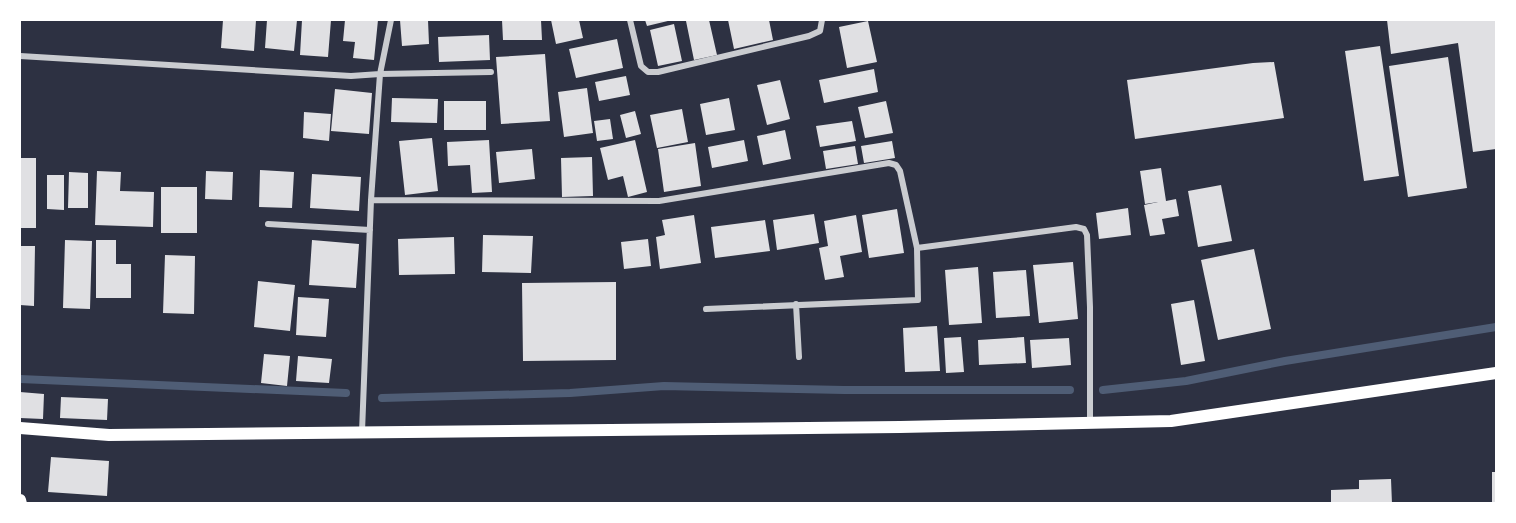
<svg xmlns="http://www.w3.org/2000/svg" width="1516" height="523" viewBox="0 0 1516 523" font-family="'Sofia Sans Condensed',sans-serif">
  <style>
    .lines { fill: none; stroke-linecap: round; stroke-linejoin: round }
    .stream { stroke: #4f5d75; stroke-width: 8 }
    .building { fill: #e0e0e3 }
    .minor { stroke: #caccd0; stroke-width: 6 }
    .secondary { stroke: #fff; stroke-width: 12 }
  </style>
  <rect width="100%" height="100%" fill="#2d3142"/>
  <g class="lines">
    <path class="stream" d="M20,379L346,393
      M1103,390L1186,381L1285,361L1496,327
      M382,398L570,393L664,386L844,390H1070"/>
  </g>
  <path class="building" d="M223,20H256L254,51L221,48Z
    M267,20H297L294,51L265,48Z
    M302,20H331L328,57L300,55Z
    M345,20H378L374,60L353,58L355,42L343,41Z
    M400,20H428L429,44L402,46Z
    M502,20H541L542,40H503Z
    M551,20H579L583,38L556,44Z
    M645,20H672L647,26Z
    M693,20H709L717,55L694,60L686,21Z
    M728,20H769L773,40L734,49Z
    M1387,20H1496V149L1473,152L1458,43L1391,54Z
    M868,21L877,62L847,68L839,27Z
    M674,24L682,61L658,66L650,30Z
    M489,35L490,60L439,62L438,37Z
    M617,39L623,68L576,78L569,49Z
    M1380,46L1399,176L1364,181L1345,51Z
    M545,54L550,121L501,124L496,57Z
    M1448,57L1467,188L1408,197L1389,66Z
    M1274,62L1284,118L1135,139L1127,80L1253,63Z
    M874,69L878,92L824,103L819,80Z
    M626,76L630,95L599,101L595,82Z
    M780,80L790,119L767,125L757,85Z
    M587,88L593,133L564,137L558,92Z
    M335,89L372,93L369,134L331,131Z
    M392,98L438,99L437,123L391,122Z
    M729,98L735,130L706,135L700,104Z
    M444,101H486V130H444Z
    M886,101L893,133L865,138L858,107Z
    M682,109L688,142L657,148L650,115Z
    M635,111L641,134L626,138L620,115Z
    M304,112L331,114L329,141L303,138Z
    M610,119L613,139L597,141L594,121Z
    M852,121L856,141L820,147L816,126Z
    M785,130L791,159L763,165L757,136Z
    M432,138L438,191L405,195L399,141Z
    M489,140L492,192L472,193L470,165L448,166L447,142Z
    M635,140L647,192L628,197L623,176L608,180L600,148Z
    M744,140L748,161L712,168L708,147Z
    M892,141L895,158L864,163L861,146Z
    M695,143L701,186L664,192L658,149Z
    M855,146L858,164L826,169L823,151Z
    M532,149L535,179L499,183L496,152Z
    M592,157L593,196L562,197L561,158Z
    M20,158H36V228H20Z
    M1161,168L1166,201L1176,199L1179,216L1162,219L1165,234L1150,236L1144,205L1158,202L1145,204L1140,171Z
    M260,170L294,172L292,208L259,207Z
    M97,171L121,172L120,191L154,192L153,227L95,225Z
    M206,171L233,172L232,200L205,199Z
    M69,172L88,173V208H68Z
    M312,174L361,177L359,211L310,208Z
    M47,175H64V210L47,209Z
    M1221,185L1232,241L1198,247L1188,191Z
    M161,187H197V233H161Z
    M1128,208L1131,235L1099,239L1096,213Z
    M897,209L904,253L869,258L862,215Z
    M814,214L819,243L777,250L773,220Z
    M694,215L701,263L660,269L656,237L665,235L662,220Z
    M856,215L862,252L840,256L844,277L825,280L819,248L828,246L824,221Z
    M765,220L770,251L715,258L711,227Z
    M483,235L533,236L531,273L482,272Z
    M454,237L455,274L399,275L398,239Z
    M648,239L651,266L624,269L621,242Z
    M65,240L92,241L90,309L63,308Z
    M96,240H116V264H131V298H96Z
    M312,240L359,244L356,288L309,285Z
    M20,246H35L34,306L20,305Z
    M1254,249L1271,329L1218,340L1201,260Z
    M165,255L195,256L194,314L163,313Z
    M1073,262L1078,319L1039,323L1033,265Z
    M978,267L982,323L949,325L945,270Z
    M1026,270L1030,316L996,318L993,272Z
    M258,281L295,285L290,331L254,327Z
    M616,282V360L523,361L522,283Z
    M298,297L329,299L326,337L296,335Z
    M1194,300L1205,361L1181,365L1171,304Z
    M937,326L940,371L905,372L903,328Z
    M961,337L964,372L946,373L944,338Z
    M1024,337L1026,363L979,365L978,340Z
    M1069,338L1071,365L1032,368L1030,340Z
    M264,354L290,356L287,386L261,383Z
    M298,356L332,359L329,383L296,381Z
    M20,392L44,394L43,419L20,418Z
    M61,397L108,399L107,420L60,418Z
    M51,457L109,461L107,496L48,492Z
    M1492,472H1496V504H1492Z
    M1391,479L1392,504H1331V490L1359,489V480Z"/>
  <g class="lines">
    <path class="minor" d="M630,20L641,66L648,72H658L809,36L820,31L822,20
      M20,56L351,76L380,74L391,20
      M371,200L659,201L889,163L896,165L900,171L917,248L1076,227L1084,229L1087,235L1090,307V422
      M268,224L370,230
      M796,304L799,357
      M706,309L918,300L917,248
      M362,432L371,200L380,74L491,72"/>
    <path class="secondary" d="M20,428L109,435L900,427L1171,421L1496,373
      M20,500L21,504"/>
  </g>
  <rect width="1516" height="523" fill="none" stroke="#ffffff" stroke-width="42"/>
</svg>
